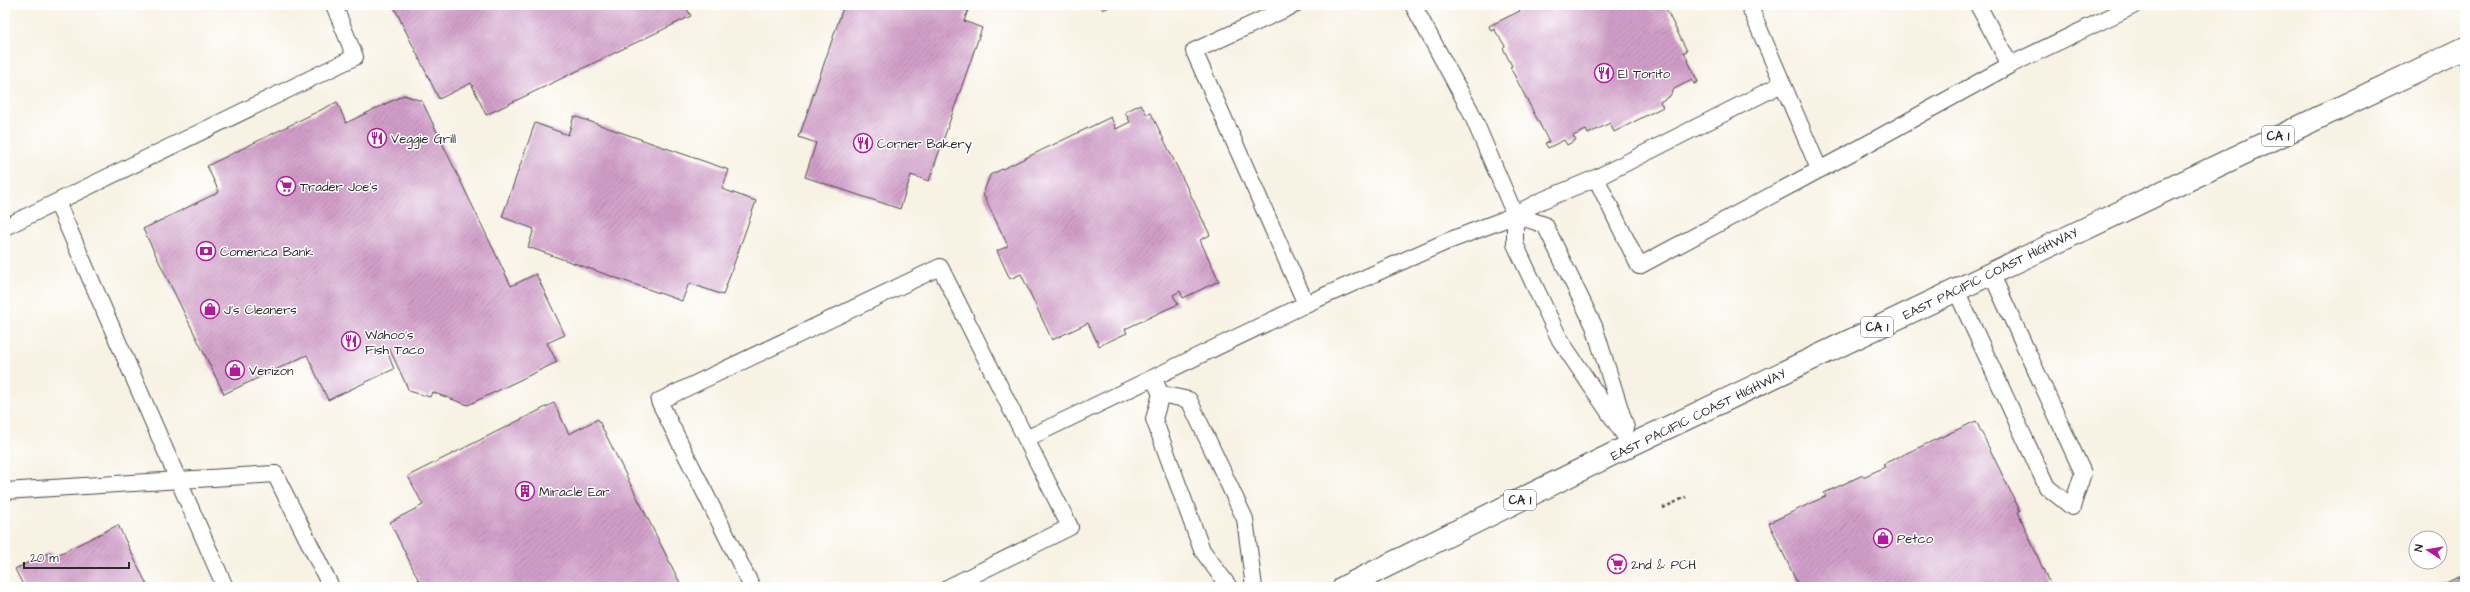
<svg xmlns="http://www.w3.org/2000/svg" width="2470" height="592" viewBox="0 0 2470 592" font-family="'Architects Daughter',sans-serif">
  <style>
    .building { fill: url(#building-hatch) }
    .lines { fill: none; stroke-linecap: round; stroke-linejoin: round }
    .service-casing { stroke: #4a4947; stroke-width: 18 }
    .trunk-casing { stroke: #4a4947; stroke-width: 24 }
    .path { stroke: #4a4947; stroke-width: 2.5; stroke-dasharray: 3 3; stroke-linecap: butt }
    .service { stroke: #fff; stroke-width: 16 }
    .trunk { stroke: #fff; stroke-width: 22 }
    .labels { text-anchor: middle; stroke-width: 3; stroke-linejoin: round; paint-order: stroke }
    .shield { fill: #fff; stroke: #6b6b6b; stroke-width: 1 }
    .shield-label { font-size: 12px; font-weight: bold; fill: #2b2b2b }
    .poi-label { font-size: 13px; fill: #2b2b2b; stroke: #fff; text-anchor: start }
    .street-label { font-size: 13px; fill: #2b2b2b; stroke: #fff }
  </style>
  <defs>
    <pattern id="building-hatch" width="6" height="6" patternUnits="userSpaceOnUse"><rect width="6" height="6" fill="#d19ec9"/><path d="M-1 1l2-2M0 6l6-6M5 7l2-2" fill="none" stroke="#aa81a3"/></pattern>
  </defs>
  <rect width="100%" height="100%" fill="#fff"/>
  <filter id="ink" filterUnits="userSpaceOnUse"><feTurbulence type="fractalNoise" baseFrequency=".025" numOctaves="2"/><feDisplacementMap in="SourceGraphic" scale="8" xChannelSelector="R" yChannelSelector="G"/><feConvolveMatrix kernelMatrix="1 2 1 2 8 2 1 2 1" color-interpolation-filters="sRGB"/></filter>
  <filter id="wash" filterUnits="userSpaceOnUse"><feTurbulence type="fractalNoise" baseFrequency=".012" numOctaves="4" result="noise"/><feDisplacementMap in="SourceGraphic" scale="16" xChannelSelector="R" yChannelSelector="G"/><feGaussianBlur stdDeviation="0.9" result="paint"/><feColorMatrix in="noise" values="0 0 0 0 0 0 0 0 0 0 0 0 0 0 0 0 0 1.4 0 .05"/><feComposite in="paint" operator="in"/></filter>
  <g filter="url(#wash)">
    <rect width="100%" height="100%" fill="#f7f2e3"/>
    <g id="blocks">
      <path class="building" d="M393,5H685L691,16L486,115L471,83L439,99Z
        M844,5H970L964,21L982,28L929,181L911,175L900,209L805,177L816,143L799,137Z
        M1101,5H1113L1103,10Z
        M1517,5H1664L1687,51L1684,52L1698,82L1694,84L1692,80L1674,89L1670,96L1660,102L1663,107L1614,132L1610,123L1588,134L1586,130L1573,136L1576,140L1567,145L1564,140L1548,148L1545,143L1549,142L1510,67L1512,66L1503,48L1505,46L1494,29L1491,31L1489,26L1520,11Z
        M404,95L422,101L511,286L536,274L565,335L547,343L557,362L468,405L432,392L430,397L409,391L390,350L386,349L394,369L328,400L307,355L224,394L143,229L219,192L207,166L337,102L346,123Z
        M1141,104L1147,115L1151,113L1210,235L1200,240L1219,281L1183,298L1180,291L1173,295L1178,304L1125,329L1127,333L1099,346L1088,323L1052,340L1021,274L1010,279L997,251L1008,246L983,194L990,175L1111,117L1116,129L1130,122L1125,112Z
        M574,116L729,170L722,189L756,201L723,295L689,283L682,301L528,247L534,229L502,217L535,123L568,135Z
        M554,403L569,434L598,419L682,587H422L390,522L423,505L408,476Z
        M1976,421L2020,511L2018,512L2051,587H1799L1769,523L1826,496L1824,493L1863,475V477L1885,467L1883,464Z
        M118,525L148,587H24L15,569L50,552L53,557Z
        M2464,574L2465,587H2438Z"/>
    </g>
  </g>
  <g filter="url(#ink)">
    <use href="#blocks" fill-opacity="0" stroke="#4a4947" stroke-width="1"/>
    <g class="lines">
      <g class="service-casing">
        <path id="service" d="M1294,5L1194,51L1306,304
          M1413,5L1470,110L1515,215V244L1560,340L1631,445
          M1749,5L1819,169
          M1978,5L2010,65
          M1596,178L1782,84
          M57,202L225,587
          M1515,215L1545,225L1594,326L1626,428
          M5,227L355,57L334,5
          M1956,290L2047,487L2072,507L2083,473L1991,273
          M1156,384L1161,394L1154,419L1202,550L1229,587
          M1161,394L1189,400L1245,519L1254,587
          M1026,439L1306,304L1448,241L1503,220L1543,200L1596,178L1639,266L1849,154L2010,65L2135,5
          M5,491L275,474L331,587
          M752,587L659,401L940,267L1070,527L949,587"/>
      </g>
      <g class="trunk-casing">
        <path id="trunk" d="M1344,587L1631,445L2465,48"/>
      </g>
      <path class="path" d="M1663,508L1686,497"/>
      <use href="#service" class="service"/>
      <use href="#trunk" class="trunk"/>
    </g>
  </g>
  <defs>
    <g id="restaurant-ring" transform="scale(1)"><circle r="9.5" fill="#fff" stroke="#b5179e" stroke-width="1.5"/><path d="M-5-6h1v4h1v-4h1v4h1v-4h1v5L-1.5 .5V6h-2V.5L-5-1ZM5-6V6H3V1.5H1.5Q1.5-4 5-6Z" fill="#b5179e"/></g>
    <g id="supermarket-ring" transform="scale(1)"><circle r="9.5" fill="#fff" stroke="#b5179e" stroke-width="1.5"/><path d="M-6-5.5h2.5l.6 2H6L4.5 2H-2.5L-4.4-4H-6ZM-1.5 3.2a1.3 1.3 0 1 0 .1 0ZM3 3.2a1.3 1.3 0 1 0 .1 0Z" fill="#b5179e"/></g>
    <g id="bank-ring" transform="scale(1)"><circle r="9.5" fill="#fff" stroke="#b5179e" stroke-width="1.5"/><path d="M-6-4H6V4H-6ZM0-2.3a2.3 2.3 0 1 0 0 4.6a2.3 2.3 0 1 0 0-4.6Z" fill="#b5179e"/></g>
    <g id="shop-ring" transform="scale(1)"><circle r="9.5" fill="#fff" stroke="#b5179e" stroke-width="1.5"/><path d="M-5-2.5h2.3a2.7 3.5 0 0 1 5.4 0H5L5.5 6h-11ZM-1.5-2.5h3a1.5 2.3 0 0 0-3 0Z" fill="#b5179e"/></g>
    <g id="building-ring" transform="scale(1)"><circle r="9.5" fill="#fff" stroke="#b5179e" stroke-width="1.5"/><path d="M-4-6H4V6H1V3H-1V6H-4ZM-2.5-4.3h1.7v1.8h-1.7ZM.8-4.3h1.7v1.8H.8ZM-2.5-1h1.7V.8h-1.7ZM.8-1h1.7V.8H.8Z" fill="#b5179e"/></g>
  </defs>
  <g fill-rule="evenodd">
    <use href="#restaurant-ring" x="1604" y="73"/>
    <use href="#restaurant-ring" x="377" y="138"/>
    <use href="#restaurant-ring" x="863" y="143"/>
    <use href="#supermarket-ring" x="286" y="186"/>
    <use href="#bank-ring" x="206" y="251"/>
    <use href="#shop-ring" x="210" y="309"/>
    <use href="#restaurant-ring" x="351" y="341"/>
    <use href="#shop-ring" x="235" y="370"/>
    <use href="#building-ring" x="525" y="491"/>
    <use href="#shop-ring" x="1883" y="538"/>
    <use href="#supermarket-ring" x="1617" y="564"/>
  </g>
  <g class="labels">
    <g class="shield">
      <rect x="2262" y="126" width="32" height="20" rx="3"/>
      <rect x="1861" y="317" width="32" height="20" rx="3"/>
      <rect x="1504" y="490" width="32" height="20" rx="3"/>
    </g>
    <g class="shield-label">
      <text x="2278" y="140">CA 1</text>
      <text x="1877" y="331">CA 1</text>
      <text x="1520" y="504">CA 1</text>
    </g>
    <g class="poi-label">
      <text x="1618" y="78">El Torito</text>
      <text x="391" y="143">Veggie Grill</text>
      <text x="877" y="148">Corner Bakery</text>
      <text x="300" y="191">Trader Joe's</text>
      <text x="220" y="256">Comerica Bank</text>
      <text x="224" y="314">J's Cleaners</text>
      <text x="365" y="339">Wahoo's<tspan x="365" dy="15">Fish Taco</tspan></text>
      <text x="249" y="375">Verizon</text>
      <text x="539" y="496">Miracle Ear</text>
      <text x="1897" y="543">Petco</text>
      <text x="1631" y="569">2nd &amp; PCH</text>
    </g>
    <g class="street-label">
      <text transform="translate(1990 273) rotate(-26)" y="5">EAST PACIFIC COAST HIGHWAY</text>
      <text transform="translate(1698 414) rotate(-26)" y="5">EAST PACIFIC COAST HIGHWAY</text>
    </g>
  </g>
  <rect width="2470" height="592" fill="none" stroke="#fff" stroke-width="20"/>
  <g transform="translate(2428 550) rotate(282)"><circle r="19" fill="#ffffff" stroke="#aaaaaa"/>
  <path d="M0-3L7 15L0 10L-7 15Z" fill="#b5179e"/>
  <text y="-6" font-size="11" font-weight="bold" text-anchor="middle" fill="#2b2b2b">N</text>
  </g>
  <path d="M24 562v6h105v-6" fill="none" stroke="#2b2b2b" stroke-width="2"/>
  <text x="30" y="562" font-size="12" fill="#2b2b2b" stroke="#ffffff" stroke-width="3" paint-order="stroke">20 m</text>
</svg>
